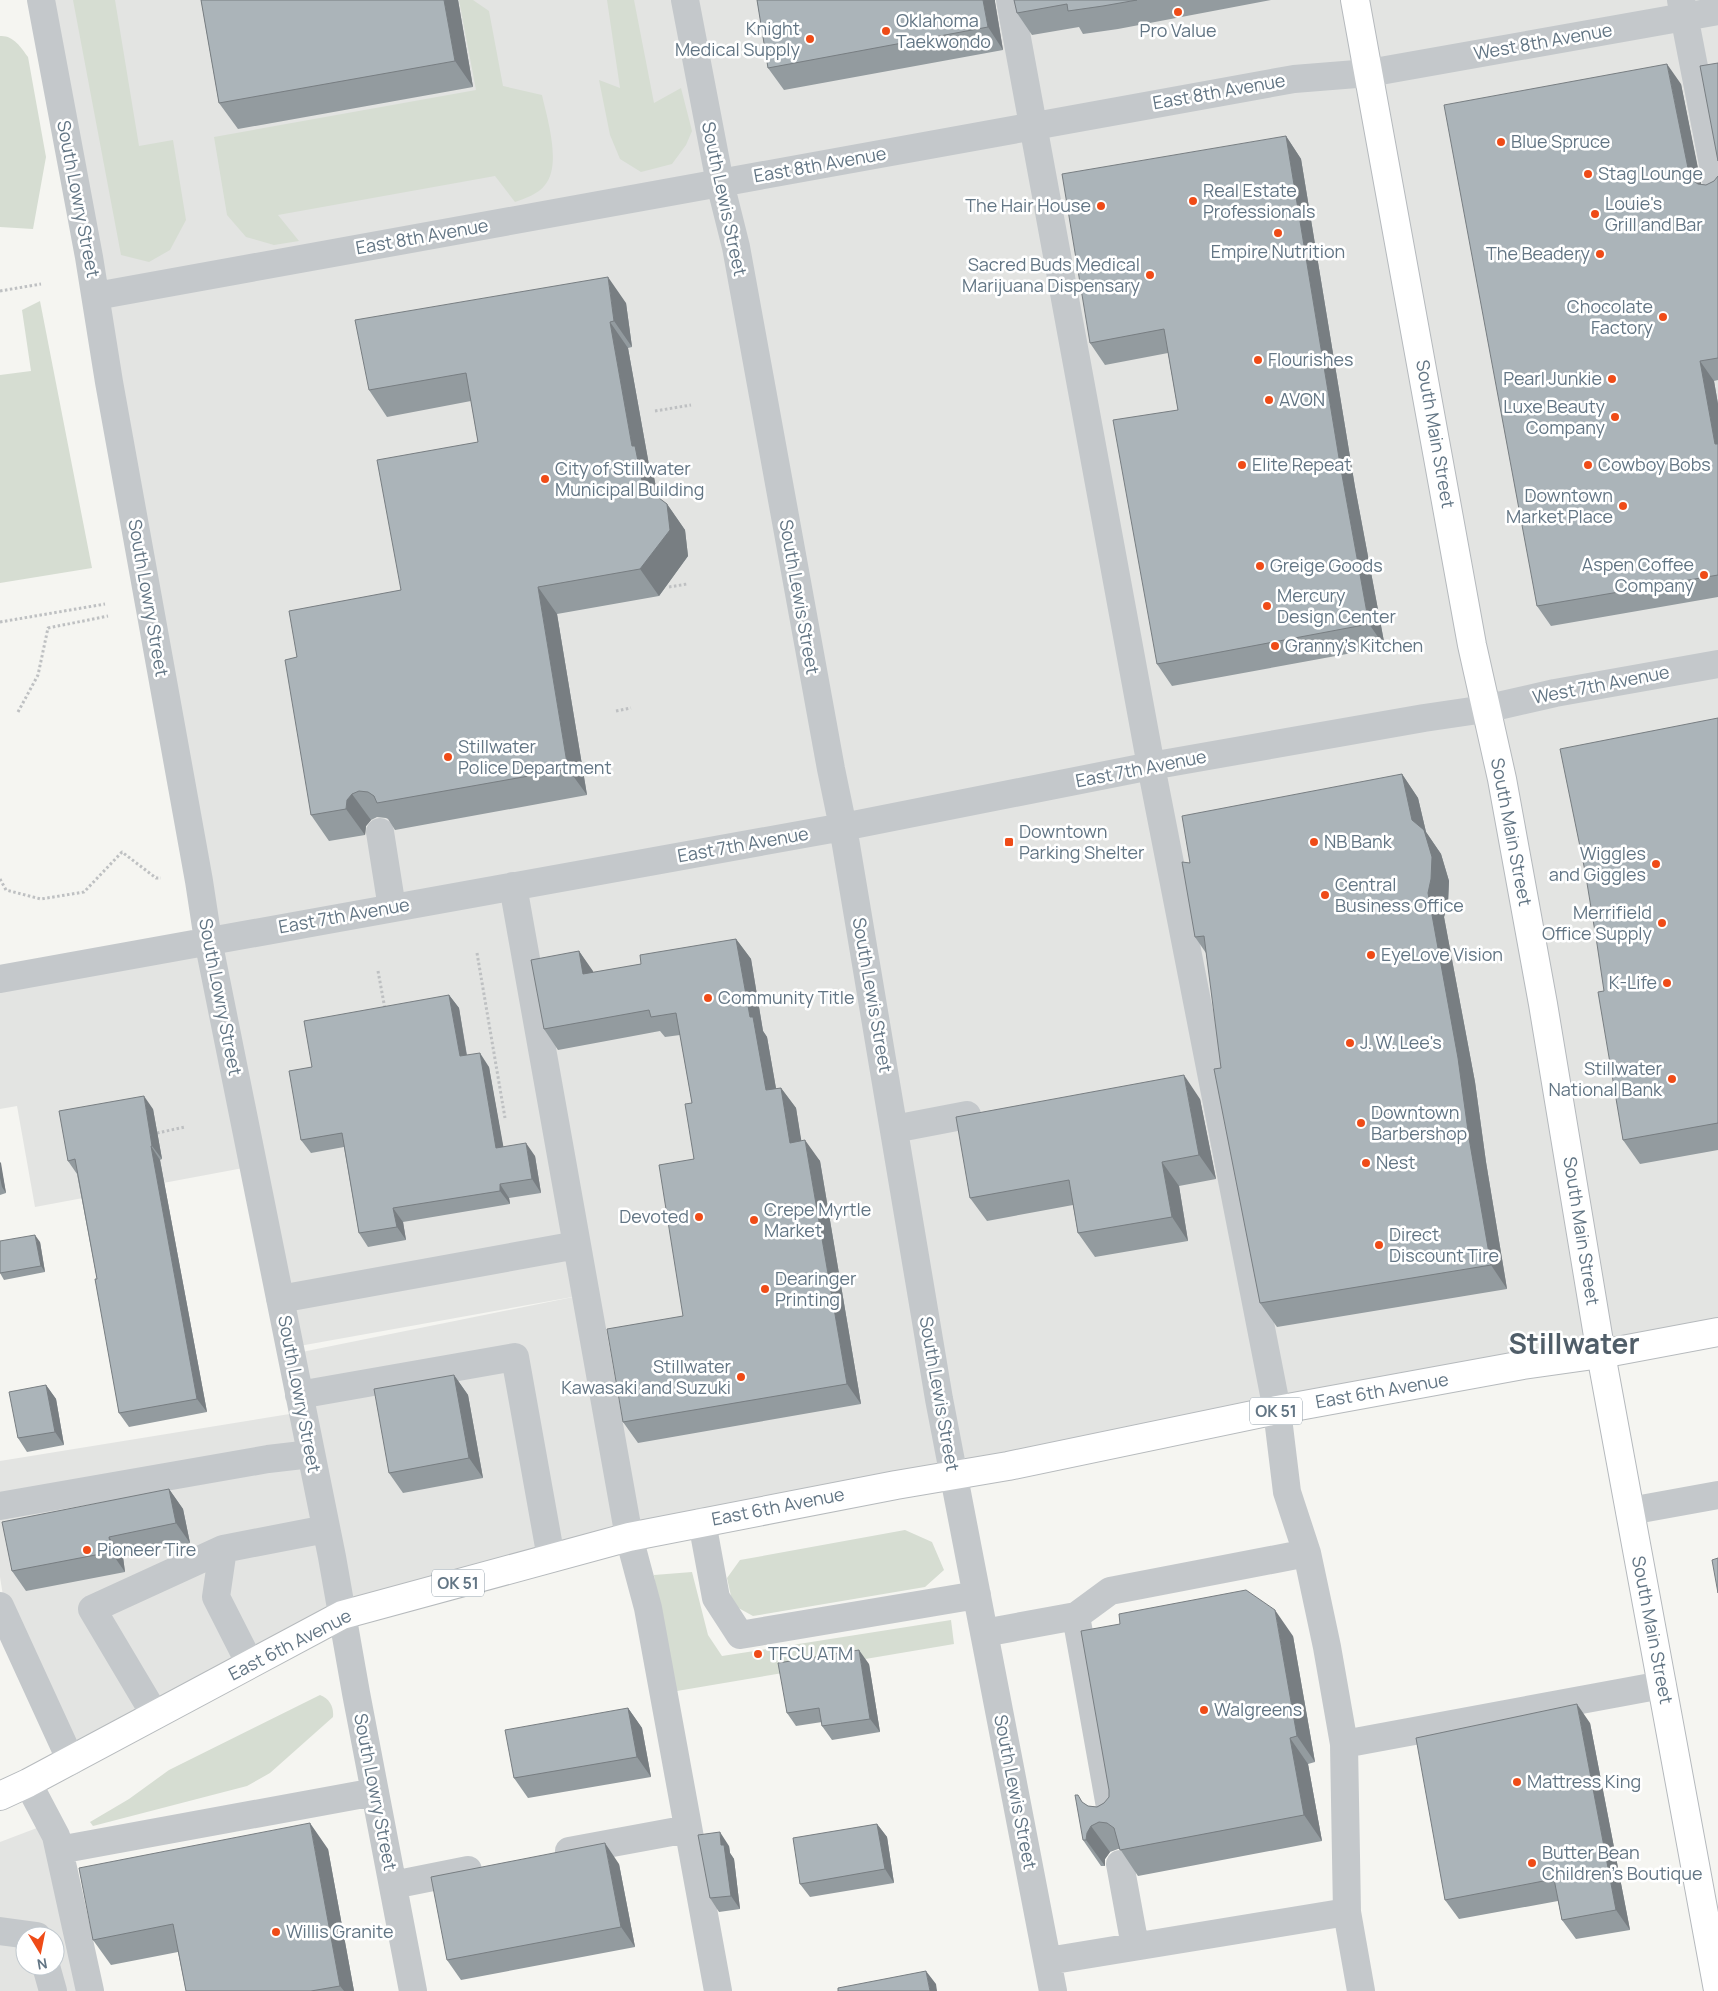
<svg xmlns="http://www.w3.org/2000/svg" width="1718" height="1991" viewBox="0 0 1718 1991" font-family="Manrope,sans-serif">
  <style>
    .built { fill: #e3e4e2; fill-rule: evenodd }
    .green { fill: #d6ddd2 }
    .lines { fill: none; stroke-linecap: round; stroke-linejoin: round }
    .major-casing { stroke: #b5b9bd; stroke-width: 30 }
    .highway-casing { stroke: #b6babd; stroke-width: 30 }
    .path { stroke: #bec0c2; stroke-width: 3; stroke-dasharray: 2.5 2.5; stroke-linecap: butt }
    .minor { stroke: #c4c8cb; stroke-width: 28 }
    .major { stroke: #fff; stroke-width: 28 }
    .highway { stroke: #fff; stroke-width: 28 }
    .wall { fill: #939b9f }
    .shaded-wall { fill: #787e82 }
    .building { fill: #abb4b9; stroke: #787e82 }
    .poi-dot { fill: #ef4b17; stroke: #fff; stroke-width: 2 }
    .labels { text-anchor: middle; stroke-width: 5; stroke-linejoin: round; paint-order: stroke }
    .shield { fill: #fff; stroke: #919ea9; stroke-width: 1 }
    .shield-label { font-size: 16px; font-weight: bold; fill: #627584 }
    .poi-label { font-size: 18px; fill: #627584; stroke: #fff; text-anchor: start }
    .street-label { font-size: 18px; fill: #627584; stroke: #fff }
    .town-label { font-size: 28px; font-weight: bold; fill: #505e69; stroke: #fff }
  </style>
  <rect width="100%" height="100%" fill="#f5f5f1"/>
  <path class="built" d="M42,0H1718V1336L626,1535L346,1612L72,1757L4,1602L0,1577V1461L302,1412L292,1354L578,1296L288,1348L254,1166L35,1207L17,1106L0,1109V981L513,886L210,941Z
    M50,1823L86,1991H0V1842ZM25,1936H55V1966H25Z"/>
  <path class="green" d="M73,0H115L139,146L173,140L186,220L170,250L149,262L121,255Z
    M459,0H473L489,11L503,86L542,95C547,118 562,165 545,185C538,194 526,198 515,202L495,176L278,215L299,241L274,245L246,237L227,215L214,137L476,90Z
    M607,0H634L654,103L681,88L692,131L686,145L672,164L641,172L620,159L610,135L599,80L620,88Z
    M0,36C13,35 21,47 28,57L46,157L33,229L0,227Z
    M40,301L92,568L0,583V375L31,371L22,310Z
    M905,1530L932,1542L944,1570L925,1587L753,1616L733,1605L727,1578L740,1560Z
    M692,1572L708,1635L722,1656L951,1620L954,1644L671,1692L654,1575Z
    M320,1695C330,1699 334,1707 333,1717L270,1773L247,1786L93,1826L90,1822L129,1799L169,1770Z"/>
  <g class="lines">
    <g class="major-casing">
      <path id="major" d="M1355,0L1472,645L1502,779L1543,1004L1601,1354L1718,1990"/>
    </g>
    <g class="highway-casing">
      <path id="highway" d="M0,1796L28,1783L342,1615L629,1537L896,1485L1008,1466L1277,1410L1523,1365L1601,1354L1718,1332"/>
    </g>
    <path class="path" d="M0,291L41,284
      M655,411L691,405
      M669,587L687,584
      M0,622L105,604
      M616,711L631,708
      M18,712L38,675L48,628L108,616
      M0,879L6,890L41,899L84,892L122,852L156,878H161
      M477,953L505,1118
      M378,971L385,1009
      M157,1133L185,1127"/>
    <path class="minor" d="M41,0L89,257L109,382L199,881L208,940L332,1557L356,1693L413,1991
      M685,0L720,183L736,247L831,769L843,827L939,1399L1053,1991
      M1010,0L1151,766L1277,1410L1287,1492L1307,1553L1327,1647L1344,1744L1347,1912L1361,1991
      M1681,0L1718,190
      M96,296L1294,79L1369,73L1718,11
      M380,832L392,908
      M513,886L629,1537L648,1608L718,1991
      M0,979L843,827L1151,766L1424,718L1485,709L1555,693L1718,664
      M894,1129L967,1115
      M280,1299L577,1245
      M299,1395L515,1357L551,1558
      M0,1506L268,1459L311,1454
      M1630,1511L1718,1495
      M702,1522L716,1598L740,1635L977,1595
      M223,1549L216,1597L250,1664
      M0,1606L71,1761
      M1076,1616L1112,1818
      M984,1633L1076,1616L1110,1591L1307,1553
      M155,1715L92,1609L223,1549L326,1529
      M1344,1744L1662,1685
      M28,1783L56,1836L90,1991
      M59,1850L375,1792
      M569,1851L688,1829
      M1120,1864L1135,1946
      M393,1885L468,1870
      M0,1931L37,1936
      M1048,1961L1347,1912
      M46,1966L53,1991"/>
    <use href="#major" class="major"/>
    <use href="#highway" class="highway"/>
  </g>
  <path class="wall" d="M201,0H458L473,87L238,129L219,103Z
    M757,0H995V2L1003,50L784,90L768,68Z
    M1014,0H1271L1118,29L1083,34L1079,27L1032,35L1017,13Z
    M1681,84L1701,185H1706L1714,181L1718,176V380L1714,381L1718,404V597L1551,626L1537,606Z
    M1286,136L1301,159L1355,487L1385,647L1172,686L1157,664L1178,410L1168,353L1105,365L1090,343Z
    M626,303L632,347L628,348L649,465L653,472L658,498L667,504L685,530L688,556L659,596L557,614L587,795L395,830L388,819L386,818L377,817L371,820L366,826L365,835L329,841L311,815L297,657L401,590L478,442L471,401L387,417L369,390Z
    M1718,718V1150L1640,1164L1623,1140Z
    M1402,774L1418,798L1426,832L1441,854L1449,881L1448,903L1444,917L1475,1082L1486,1162L1507,1289L1277,1327L1260,1303L1206,953L1195,937L1190,863Z
    M736,939L751,959L763,1031L767,1037L776,1089L781,1088L796,1108L801,1141L820,1161L861,1404L638,1443L623,1422L683,1316L694,1159L692,1103L680,1035L665,1037L660,1031L558,1050L544,1029L579,951L593,973L641,964Z
    M449,995L459,1008L467,1055L489,1067L503,1147L535,1156L541,1193L509,1198L510,1204L403,1222L406,1240L368,1247L359,1233L344,1147L311,1153L301,1140Z
    M1200,1099L1216,1179L1179,1186L1188,1241L1095,1257L1078,1233L1073,1205L987,1221L970,1198Z
    M153,1109L162,1159L160,1160L207,1412L129,1427L119,1413L97,1279L77,1174L68,1161Z
    M0,1162L6,1193L0,1195Z
    M0,1241L40,1242L45,1272L4,1280L0,1273Z
    M454,1375L468,1395L483,1478L403,1493L389,1473Z
    M46,1385L56,1399L64,1445L27,1452L18,1438Z
    M169,1489L183,1509L190,1543L123,1557L125,1572L26,1591L12,1571Z
    M1293,1636L1315,1762L1308,1764L1322,1841L1138,1876L1120,1849H1118L1110,1852L1105,1859V1866H1101L1083,1840L1085,1804L1088,1806L1097,1807L1104,1803Z
    M869,1664L880,1732L832,1740L822,1726V1722L796,1726L787,1713Z
    M628,1708L642,1728L651,1777L528,1798L514,1778Z
    M1590,1723L1630,1930L1576,1939L1562,1920L1558,1901L1459,1919L1445,1900Z
    M877,1824L887,1837L894,1883L810,1897L800,1884Z
    M729,1846L730,1853L734,1859L740,1909L719,1912L710,1898Z
    M328,1849L354,1991H186L178,1952L111,1965L93,1940Z
    M619,1864L635,1947L461,1980L447,1960Z"/>
  <path class="shaded-wall" d="M444,0H458L473,87L455,61Z
    M983,0H995V2L1003,50L988,27Z
    M1667,64L1681,84L1703,193L1692,180L1689,173Z
    M1286,136L1301,159L1355,487L1385,647L1369,624L1340,464Z
    M608,277L626,303L632,347L614,321Z
    M610,322L628,348L649,465L653,472L661,512L643,486L632,446Z
    M1700,361L1714,381L1718,404V448L1715,444Z
    M667,504L685,530L688,556L659,596L640,569Z
    M538,587L557,614L587,795L568,769Z
    M1402,774L1418,798L1426,832L1441,854L1449,881L1448,903L1444,917L1475,1082L1486,1162L1507,1289L1491,1265L1412,820Z
    M352,794L371,820L366,826L365,835L346,809L347,800Z
    M736,939L751,959L763,1031L767,1037L780,1111L766,1090L750,1017Z
    M579,951L593,971L597,995L583,974Z
    M449,995L459,1008L469,1070L460,1056Z
    M480,1053L489,1067L506,1161L496,1148Z
    M1184,1075L1200,1099L1216,1179L1199,1155Z
    M781,1088L796,1108L805,1163L790,1143Z
    M144,1096L153,1109L162,1159L152,1146Z
    M805,1140L820,1161L861,1404L847,1384Z
    M526,1143L535,1156L541,1193L532,1179Z
    M151,1146L160,1160L207,1412L197,1399Z
    M0,1162L1,1163L6,1193L2,1187L0,1178Z
    M1162,1162L1179,1186L1188,1241L1172,1217Z
    M500,1184L509,1198L510,1204L500,1191Z
    M393,1208L403,1222L406,1240L397,1227Z
    M35,1235L40,1242L45,1272L41,1266Z
    M454,1375L468,1395L483,1478L469,1458Z
    M46,1385L56,1399L64,1445L55,1432Z
    M169,1489L183,1509L190,1543L176,1523Z
    M109,1537L123,1557L125,1572L111,1552Z
    M1275,1610L1293,1636L1315,1762L1297,1736Z
    M859,1650L869,1664L880,1732L870,1719Z
    M1577,1704L1590,1723L1630,1930L1616,1910Z
    M628,1708L642,1728L651,1777L637,1757Z
    M1290,1738L1308,1764L1322,1841L1304,1815Z
    M310,1823L328,1849L354,1991H344L340,1986Z
    M877,1824L887,1837L894,1883L885,1869Z
    M1091,1826L1110,1852L1105,1859V1866L1086,1840L1087,1833Z
    M720,1832L729,1846L730,1853L734,1859L740,1909L731,1896L721,1845Z
    M605,1843L619,1864L635,1947L621,1927Z
    M926,1971L936,1984L937,1991H930Z"/>
  <path class="building" d="M201,0H444L455,61L219,103Z
    M757,0H983L988,27L768,68Z
    M1014,0H1137L1103,6L1068,11L1067,4L1017,13Z
    M1718,63V161L1700,66Z
    M1667,64L1689,173L1692,180L1698,184L1706,185L1714,181L1718,176V358L1700,361L1715,444H1718V575L1537,606L1444,105Z
    M1286,136L1340,464L1369,624L1157,664L1113,420L1178,410L1164,329L1090,343L1062,174Z
    M608,277L614,321L610,322L632,446H635L643,486L667,504L670,530L640,569L538,587L568,769L377,803L374,796L368,792L359,791L352,794L347,800L346,809L311,815L285,660L297,657L289,611L401,590L377,460L478,442L466,373L369,390L355,320Z
    M1718,718V1123L1623,1140L1598,992L1604,991L1597,944L1585,871L1560,749Z
    M1402,774L1412,820L1424,830L1432,857L1431,879L1428,893L1458,1058L1469,1138L1491,1265L1260,1303L1214,1069L1221,1068L1204,936L1195,937L1182,862L1190,863L1182,816Z
    M736,939L750,1017H753L766,1090L781,1088L790,1143L805,1140L847,1384L623,1422L607,1329L683,1316L659,1165L694,1159L685,1104L692,1103L676,1013L651,1017L649,1010L544,1029L531,960L579,951L583,974L641,964L640,955Z
    M449,995L460,1056L480,1053L496,1148L526,1143L532,1179L500,1184V1191L393,1208L397,1227L359,1233L342,1133L301,1140L289,1071L312,1067L304,1021Z
    M1184,1075L1199,1155L1162,1162L1172,1217L1078,1233L1069,1180L970,1198L956,1117Z
    M144,1096L152,1146H151L197,1399L119,1413L95,1279H97L75,1159L68,1161L59,1111Z
    M35,1235L41,1266L0,1273V1241Z
    M454,1375L469,1458L389,1473L374,1389Z
    M46,1385L55,1432L18,1438L9,1392Z
    M169,1489L176,1523L109,1537L111,1552L12,1571L2,1522Z
    M1718,1558V1593L1712,1560Z
    M1246,1590L1275,1610L1297,1736L1290,1738L1304,1815L1120,1850L1114,1828L1107,1823L1099,1822L1091,1826L1087,1833L1086,1840H1083L1075,1795H1078L1082,1802L1088,1806L1097,1807L1104,1803L1109,1797V1790L1081,1631L1120,1624L1119,1614Z
    M859,1650L870,1719L822,1726L819,1708L787,1713L778,1663Z
    M1577,1704L1616,1910L1562,1920L1554,1879L1445,1900L1416,1738Z
    M628,1708L637,1757L514,1778L505,1730Z
    M310,1823L340,1986L311,1991H186L173,1924L93,1940L79,1868Z
    M877,1824L885,1869L800,1884L793,1838Z
    M720,1832L721,1845H724L731,1896L710,1898L698,1835Z
    M605,1843L621,1927L447,1960L431,1877Z
    M926,1971L930,1991H838V1988Z"/>
  <g class="poi-dot">
    <circle cx="1178" cy="12" r="5"/>
    <circle cx="886" cy="31" r="5"/>
    <circle cx="810" cy="39" r="5"/>
    <circle cx="1501" cy="142" r="5"/>
    <circle cx="1588" cy="174" r="5"/>
    <circle cx="1193" cy="201" r="5"/>
    <circle cx="1101" cy="206" r="5"/>
    <circle cx="1595" cy="214" r="5"/>
    <circle cx="1278" cy="233" r="5"/>
    <circle cx="1600" cy="254" r="5"/>
    <circle cx="1150" cy="275" r="5"/>
    <circle cx="1663" cy="317" r="5"/>
    <circle cx="1258" cy="360" r="5"/>
    <circle cx="1612" cy="379" r="5"/>
    <circle cx="1269" cy="400" r="5"/>
    <circle cx="1615" cy="417" r="5"/>
    <circle cx="1242" cy="465" r="5"/>
    <circle cx="1588" cy="465" r="5"/>
    <circle cx="545" cy="479" r="5"/>
    <circle cx="1623" cy="506" r="5"/>
    <circle cx="1260" cy="566" r="5"/>
    <circle cx="1704" cy="575" r="5"/>
    <circle cx="1267" cy="606" r="5"/>
    <circle cx="1275" cy="646" r="5"/>
    <circle cx="448" cy="757" r="5"/>
    <rect x="1004" y="837" width="10" height="10" rx="2.5"/>
    <circle cx="1314" cy="842" r="5"/>
    <circle cx="1656" cy="864" r="5"/>
    <circle cx="1325" cy="895" r="5"/>
    <circle cx="1662" cy="923" r="5"/>
    <circle cx="1371" cy="955" r="5"/>
    <circle cx="1667" cy="983" r="5"/>
    <circle cx="708" cy="998" r="5"/>
    <circle cx="1350" cy="1043" r="5"/>
    <circle cx="1672" cy="1079" r="5"/>
    <circle cx="1361" cy="1123" r="5"/>
    <circle cx="1366" cy="1163" r="5"/>
    <circle cx="699" cy="1217" r="5"/>
    <circle cx="754" cy="1220" r="5"/>
    <circle cx="1379" cy="1245" r="5"/>
    <circle cx="765" cy="1289" r="5"/>
    <circle cx="741" cy="1377" r="5"/>
    <circle cx="87" cy="1550" r="5"/>
    <circle cx="758" cy="1654" r="5"/>
    <circle cx="1204" cy="1710" r="5"/>
    <circle cx="1517" cy="1782" r="5"/>
    <circle cx="1532" cy="1863" r="5"/>
    <circle cx="276" cy="1932" r="5"/>
  </g>
  <g class="labels">
    <g class="shield">
      <rect x="1250" y="1397.5" width="52" height="27" rx="4"/>
      <rect x="432" y="1569.5" width="52" height="27" rx="4"/>
    </g>
    <g class="shield-label">
      <text x="1276" y="1417">OK 51</text>
      <text x="458" y="1589">OK 51</text>
    </g>
    <g class="poi-label">
      <text x="896" y="27">Oklahoma<tspan x="896" dy="21">Taekwondo</tspan></text>
      <text x="800" y="35" text-anchor="end">Knight<tspan x="800" dy="21">Medical Supply</tspan></text>
      <text x="1178" y="37" text-anchor="middle">Pro Value</text>
      <text x="1511" y="148">Blue Spruce</text>
      <text x="1598" y="180">Stag Lounge</text>
      <text x="1203" y="197">Real Estate<tspan x="1203" dy="21">Professionals</tspan></text>
      <text x="1605" y="210">Louie's<tspan x="1605" dy="21">Grill and Bar</tspan></text>
      <text x="1091" y="212" text-anchor="end">The Hair House</text>
      <text x="1278" y="258" text-anchor="middle">Empire Nutrition</text>
      <text x="1590" y="260" text-anchor="end">The Beadery</text>
      <text x="1140" y="271" text-anchor="end">Sacred Buds Medical<tspan x="1140" dy="21">Marijuana Dispensary</tspan></text>
      <text x="1653" y="313" text-anchor="end">Chocolate<tspan x="1653" dy="21">Factory</tspan></text>
      <text x="1268" y="366">Flourishes</text>
      <text x="1602" y="385" text-anchor="end">Pearl Junkie</text>
      <text x="1279" y="406">AVON</text>
      <text x="1605" y="413" text-anchor="end">Luxe Beauty<tspan x="1605" dy="21">Company</tspan></text>
      <text x="1252" y="471">Elite Repeat</text>
      <text x="1598" y="471">Cowboy Bobs</text>
      <text x="555" y="475">City of Stillwater<tspan x="555" dy="21">Municipal Building</tspan></text>
      <text x="1613" y="502" text-anchor="end">Downtown<tspan x="1613" dy="21">Market Place</tspan></text>
      <text x="1694" y="571" text-anchor="end">Aspen Coffee<tspan x="1694" dy="21">Company</tspan></text>
      <text x="1270" y="572">Greige Goods</text>
      <text x="1277" y="602">Mercury<tspan x="1277" dy="21">Design Center</tspan></text>
      <text x="1285" y="652">Granny's Kitchen</text>
      <text x="458" y="753">Stillwater<tspan x="458" dy="21">Police Department</tspan></text>
      <text x="1019" y="838">Downtown<tspan x="1019" dy="21">Parking Shelter</tspan></text>
      <text x="1324" y="848">NB Bank</text>
      <text x="1646" y="860" text-anchor="end">Wiggles<tspan x="1646" dy="21">and Giggles</tspan></text>
      <text x="1335" y="891">Central<tspan x="1335" dy="21">Business Office</tspan></text>
      <text x="1652" y="919" text-anchor="end">Merrifield<tspan x="1652" dy="21">Office Supply</tspan></text>
      <text x="1381" y="961">EyeLove Vision</text>
      <text x="1657" y="989" text-anchor="end">K-Life</text>
      <text x="718" y="1004">Community Title</text>
      <text x="1360" y="1049">J. W. Lee's</text>
      <text x="1662" y="1075" text-anchor="end">Stillwater<tspan x="1662" dy="21">National Bank</tspan></text>
      <text x="1371" y="1119">Downtown<tspan x="1371" dy="21">Barbershop</tspan></text>
      <text x="1376" y="1169">Nest</text>
      <text x="764" y="1216">Crepe Myrtle<tspan x="764" dy="21">Market</tspan></text>
      <text x="689" y="1223" text-anchor="end">Devoted</text>
      <text x="1389" y="1241">Direct<tspan x="1389" dy="21">Discount Tire</tspan></text>
      <text x="775" y="1285">Dearinger<tspan x="775" dy="21">Printing</tspan></text>
      <text x="731" y="1373" text-anchor="end">Stillwater<tspan x="731" dy="21">Kawasaki and Suzuki</tspan></text>
      <text x="97" y="1556">Pioneer Tire</text>
      <text x="768" y="1660">TFCU ATM</text>
      <text x="1214" y="1716">Walgreens</text>
      <text x="1527" y="1788">Mattress King</text>
      <text x="1542" y="1859">Butter Bean<tspan x="1542" dy="21">Children's Boutique</tspan></text>
      <text x="286" y="1938">Willis Granite</text>
    </g>
    <g class="street-label">
      <text transform="translate(1543 42) rotate(-10)" y="6">West 8th Avenue</text>
      <text transform="translate(1219 92) rotate(-10)" y="6">East 8th Avenue</text>
      <text transform="translate(820 165) rotate(-10)" y="6">East 8th Avenue</text>
      <text transform="translate(78 199) rotate(79)" y="6">South Lowry Street</text>
      <text transform="translate(724 199) rotate(78)" y="6">South Lewis Street</text>
      <text transform="translate(422 237) rotate(-10)" y="6">East 8th Avenue</text>
      <text transform="translate(1435 434) rotate(80)" y="6">South Main Street</text>
      <text transform="translate(799 597) rotate(80)" y="6">South Lewis Street</text>
      <text transform="translate(148 598) rotate(80)" y="6">South Lowry Street</text>
      <text transform="translate(1601 685) rotate(-11)" y="6">West 7th Avenue</text>
      <text transform="translate(1141 769) rotate(-11)" y="6">East 7th Avenue</text>
      <text transform="translate(1511 832) rotate(79)" y="6">South Main Street</text>
      <text transform="translate(743 845) rotate(-10)" y="6">East 7th Avenue</text>
      <text transform="translate(344 916) rotate(-10)" y="6">East 7th Avenue</text>
      <text transform="translate(872 995) rotate(80)" y="6">South Lewis Street</text>
      <text transform="translate(220 997) rotate(79)" y="6">South Lowry Street</text>
      <text transform="translate(1581 1231) rotate(81)" y="6">South Main Street</text>
      <text transform="translate(1382 1391) rotate(-10)" y="6">East 6th Avenue</text>
      <text transform="translate(299 1394) rotate(79)" y="6">South Lowry Street</text>
      <text transform="translate(939 1394) rotate(80)" y="6">South Lewis Street</text>
      <text transform="translate(778 1507) rotate(-11)" y="6">East 6th Avenue</text>
      <text transform="translate(1652 1630) rotate(79)" y="6">South Main Street</text>
      <text transform="translate(290 1645) rotate(-27)" y="6">East 6th Avenue</text>
      <text transform="translate(375 1792) rotate(79)" y="6">South Lowry Street</text>
      <text transform="translate(1015 1792) rotate(79)" y="6">South Lewis Street</text>
    </g>
    <g class="town-label">
      <text x="1574" y="1354">Stillwater</text>
    </g>
  </g>
  <g transform="translate(40 1951) rotate(170)"><circle r="24" fill="#ffffff" stroke="#c0c8ce"/>
  <path d="M0-4L9 19L0 12L-9 19Z" fill="#ef4b17"/>
  <text y="-8" font-size="14" font-weight="bold" text-anchor="middle" fill="#627584">N</text>
  </g>
</svg>
